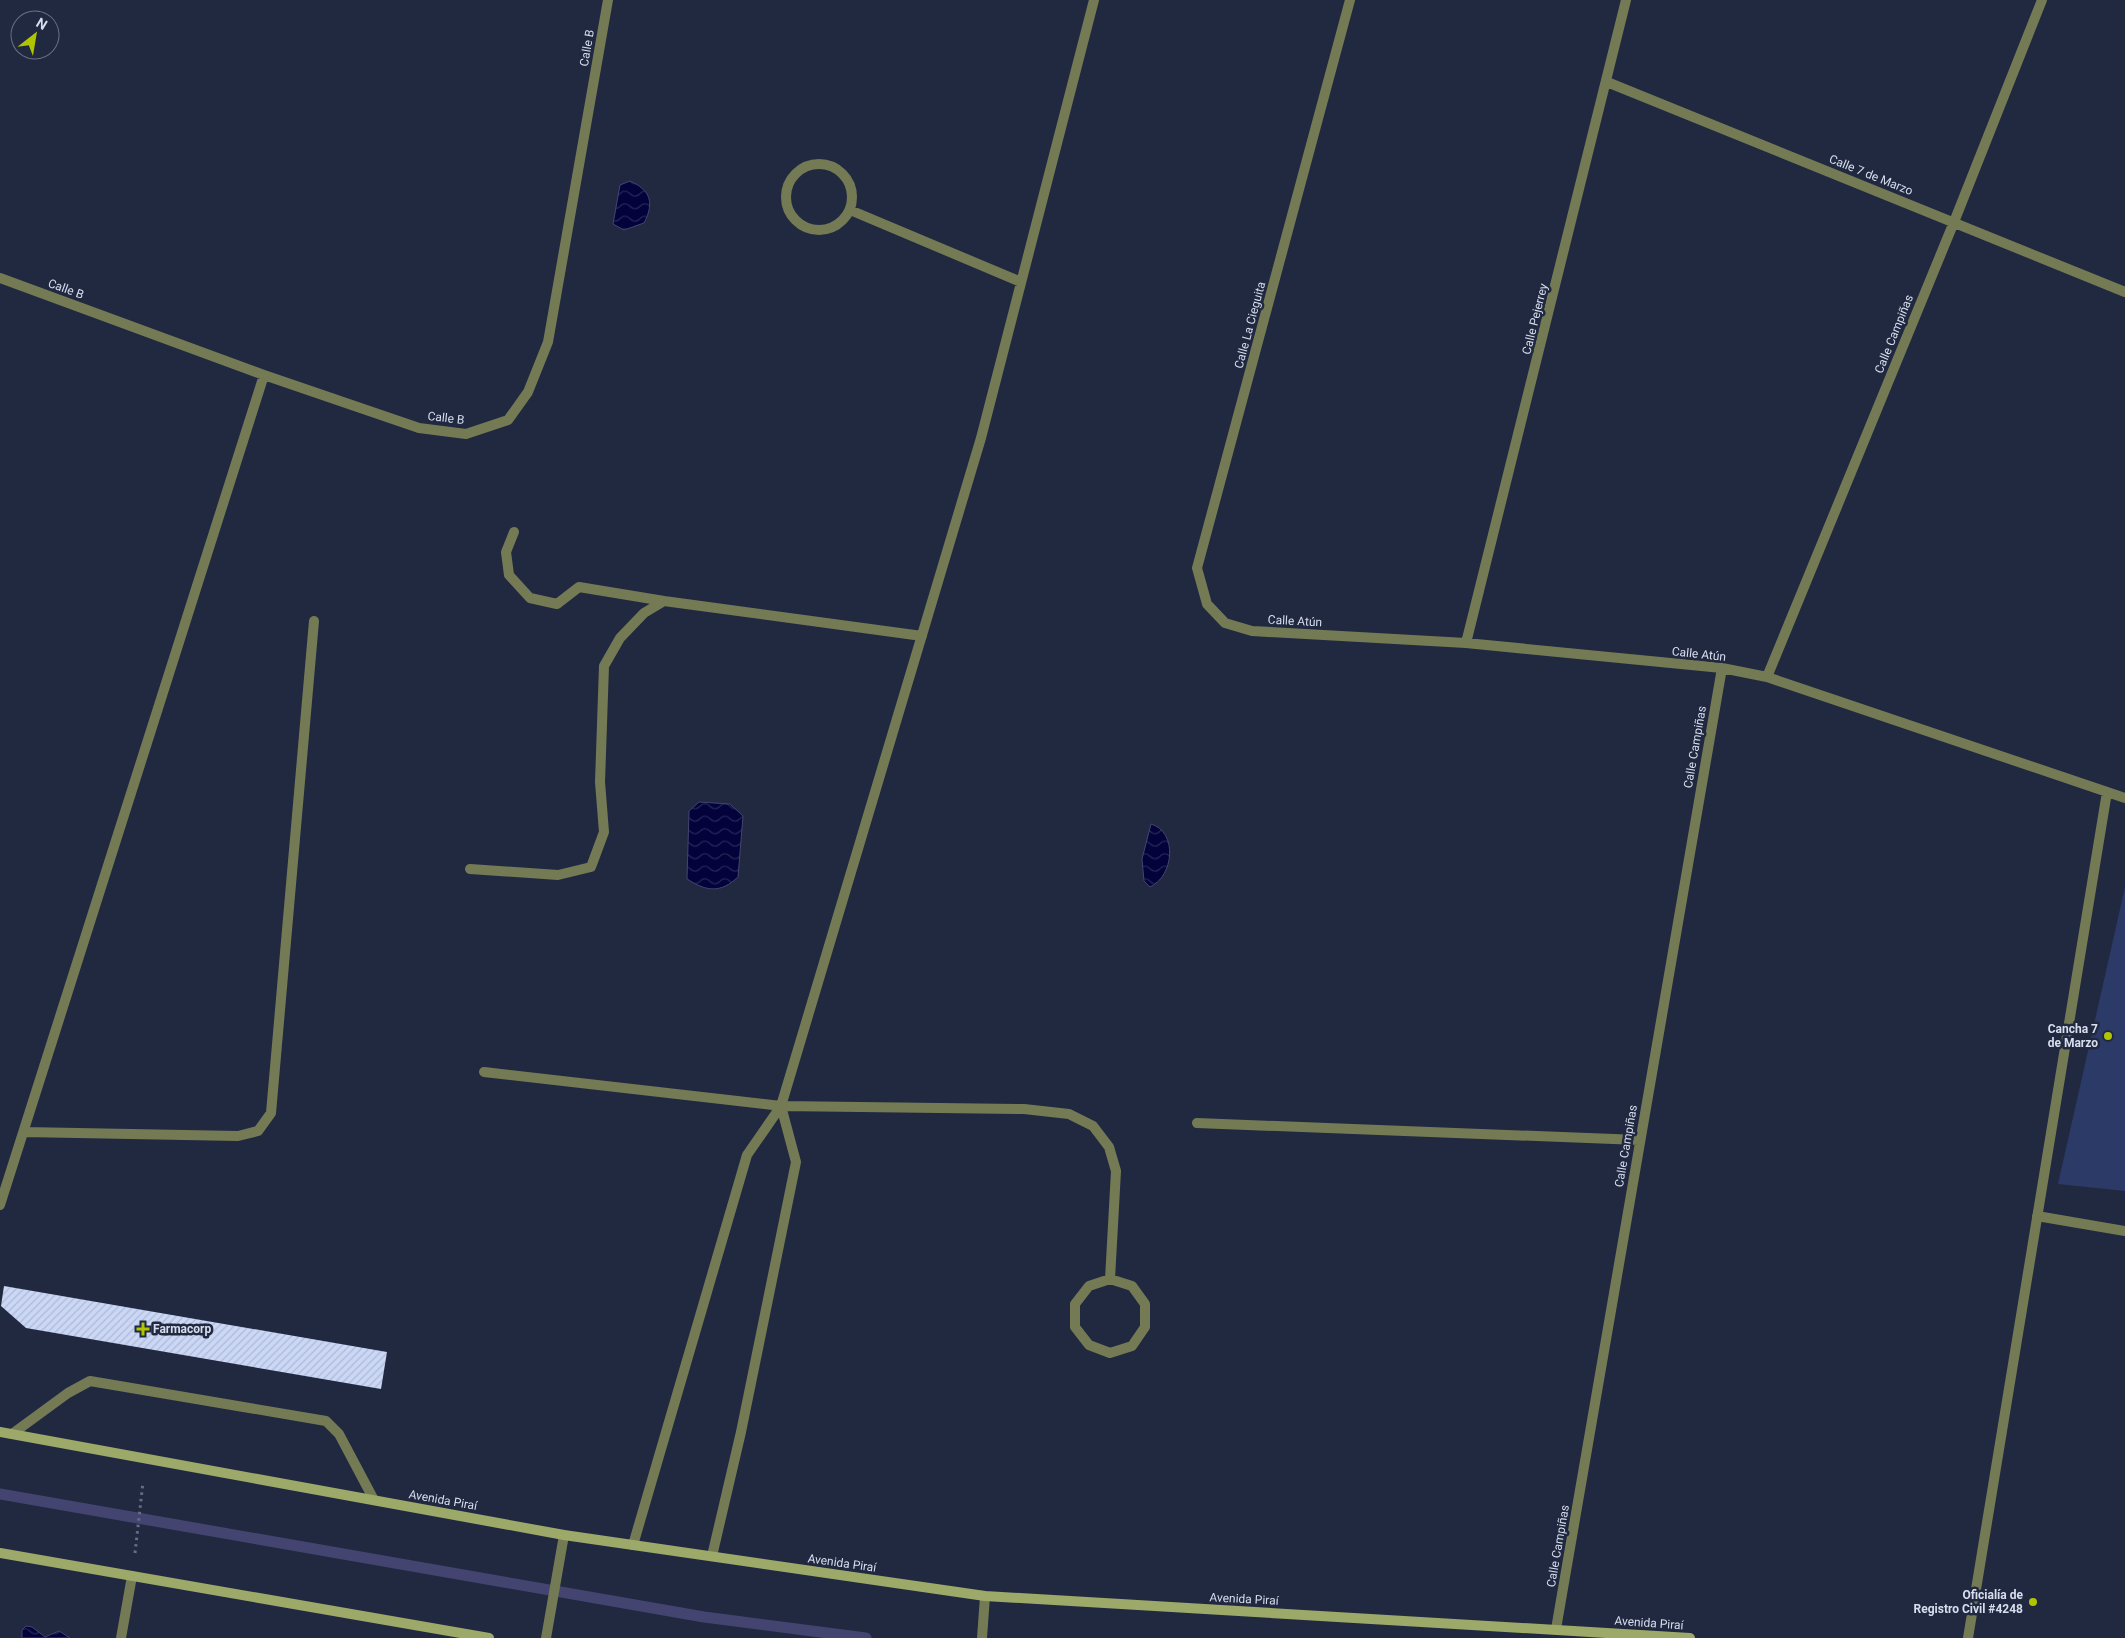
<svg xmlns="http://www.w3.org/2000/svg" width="2125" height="1638" viewBox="0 0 2125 1638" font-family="Roboto,sans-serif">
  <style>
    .green { fill: #2c3a68 }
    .water { fill: url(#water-waves); stroke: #434470 }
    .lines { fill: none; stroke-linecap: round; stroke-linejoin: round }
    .stream { stroke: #434470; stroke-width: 11 }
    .building { fill: url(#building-hatch) }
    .path { stroke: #676e83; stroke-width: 3; stroke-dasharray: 2.5 4; stroke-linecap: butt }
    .service { stroke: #747b54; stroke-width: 10 }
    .minor { stroke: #747b54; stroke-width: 10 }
    .secondary { stroke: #9da969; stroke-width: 10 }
    .poi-dot { fill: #b0c502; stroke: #212941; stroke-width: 2 }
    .labels { text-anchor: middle; stroke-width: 5; stroke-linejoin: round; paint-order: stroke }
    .street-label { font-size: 12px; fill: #d8deee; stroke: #212941 }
    .poi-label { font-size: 12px; font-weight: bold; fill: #d8deee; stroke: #212941; text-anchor: end }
  </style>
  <defs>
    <pattern id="water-waves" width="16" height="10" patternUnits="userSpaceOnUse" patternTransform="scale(1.25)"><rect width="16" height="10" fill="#03023a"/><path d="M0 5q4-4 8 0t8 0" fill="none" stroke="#272657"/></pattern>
    <pattern id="building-hatch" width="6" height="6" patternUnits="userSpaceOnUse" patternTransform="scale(1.25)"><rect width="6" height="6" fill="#cbd7f6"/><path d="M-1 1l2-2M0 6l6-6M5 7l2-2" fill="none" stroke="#afb9d3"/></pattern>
  </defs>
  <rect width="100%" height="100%" fill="#212941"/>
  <path class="green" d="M2125,887V1191L2058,1184Z"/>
  <path class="water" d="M630,181C650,190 655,202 644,223L624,230L613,224L620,185Z
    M699,802L730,804L743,816L738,877C721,893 707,892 687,879L689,811Z
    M1151,824C1178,832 1174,876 1150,887L1144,881L1142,859Z
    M26,1626L32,1627L45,1637L59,1631L70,1638H22V1630Z"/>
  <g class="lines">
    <path class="stream" d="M0,1494L704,1617L866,1638"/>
  </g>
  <path class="building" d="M4,1286L387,1352L381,1389L26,1328L1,1306Z"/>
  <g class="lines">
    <path class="path" d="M135,1553L143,1482"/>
    <path class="service" d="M12,1434L68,1393L90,1381L326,1421L339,1434L374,1500"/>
    <path class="minor" d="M1350,0L1197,568L1207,604L1225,623L1252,631L1466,643L1722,668L1767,677L2125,798
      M1607,82L2125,292
      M786 197a33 33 0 1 1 66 0a33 33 0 1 1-66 0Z
      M850,210L1021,282
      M0,278L264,375L419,428L466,434L508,420L528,392L548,342L608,0
      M514,532L506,552L509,575L530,598L557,604L579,587L664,601L922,636
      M1466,643L1626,0
      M1767,677L1954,222L2042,0
      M470,869L558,875L591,867L604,832L600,782L604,666L620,638L644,613L664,601
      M484,1072L781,1106L1024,1109L1069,1114L1093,1126L1109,1147L1116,1171L1110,1279
      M1197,1123L1639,1140
      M24,1132L238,1136L258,1131L271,1113L314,621
      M0,1205L264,375
      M2037,1216L2125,1231
      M1110,1279L1132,1286L1145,1304V1327L1132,1346L1110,1353L1089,1345L1075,1327V1304L1089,1286Z
      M633,1545L747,1155L781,1106L981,438L1094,0
      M712,1556L741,1432L796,1162L781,1106
      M1556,1629L1722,668
      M121,1638L132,1576
      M546,1638L564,1535
      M982,1638L985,1596
      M1968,1638L2107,792"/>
    <path class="secondary" d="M0,1432L564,1535L985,1596L1690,1638
      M0,1553L489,1638"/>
  </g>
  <g class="poi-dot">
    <circle cx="2108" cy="1036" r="5"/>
    <path d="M140.5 1321.5h5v5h5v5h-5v5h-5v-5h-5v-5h5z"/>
    <circle cx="2033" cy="1602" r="5"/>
  </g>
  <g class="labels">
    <g class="street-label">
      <text transform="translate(587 48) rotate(-80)" y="4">Calle B</text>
      <text transform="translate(1871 175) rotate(22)" y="4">Calle 7 de Marzo</text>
      <text transform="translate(66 289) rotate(20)" y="4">Calle B</text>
      <text transform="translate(1535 319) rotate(-76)" y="4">Calle Pejerrey</text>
      <text transform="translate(1250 325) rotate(-75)" y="4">Calle La Cieguita</text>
      <text transform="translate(1894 334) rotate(-68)" y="4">Calle Campiñas</text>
      <text transform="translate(446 418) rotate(6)" y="4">Calle B</text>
      <text transform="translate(1295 621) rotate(3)" y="4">Calle Atún</text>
      <text transform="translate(1699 654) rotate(6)" y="4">Calle Atún</text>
      <text transform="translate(1695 747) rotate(-80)" y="4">Calle Campiñas</text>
      <text transform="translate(1626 1146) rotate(-80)" y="4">Calle Campiñas</text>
      <text transform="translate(443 1500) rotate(10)" y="4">Avenida Piraí</text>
      <text transform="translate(1558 1546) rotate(-80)" y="4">Calle Campiñas</text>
      <text transform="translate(842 1563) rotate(8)" y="4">Avenida Piraí</text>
      <text transform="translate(1244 1599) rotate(3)" y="4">Avenida Piraí</text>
      <text transform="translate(1649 1623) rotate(4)" y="4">Avenida Piraí</text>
    </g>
    <g class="poi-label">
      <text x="2098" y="1033">Cancha 7<tspan x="2098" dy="14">de Marzo</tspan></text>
      <text x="153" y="1333" text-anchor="start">Farmacorp</text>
      <text x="2023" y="1599">Oficialía de<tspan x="2023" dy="14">Registro Civil #4248</tspan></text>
    </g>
  </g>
  <g transform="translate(35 35) rotate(31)"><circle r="24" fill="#212941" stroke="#6a7186"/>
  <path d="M0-4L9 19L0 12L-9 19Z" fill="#b0c502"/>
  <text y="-8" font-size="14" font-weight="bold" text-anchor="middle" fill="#d8deee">N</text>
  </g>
</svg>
